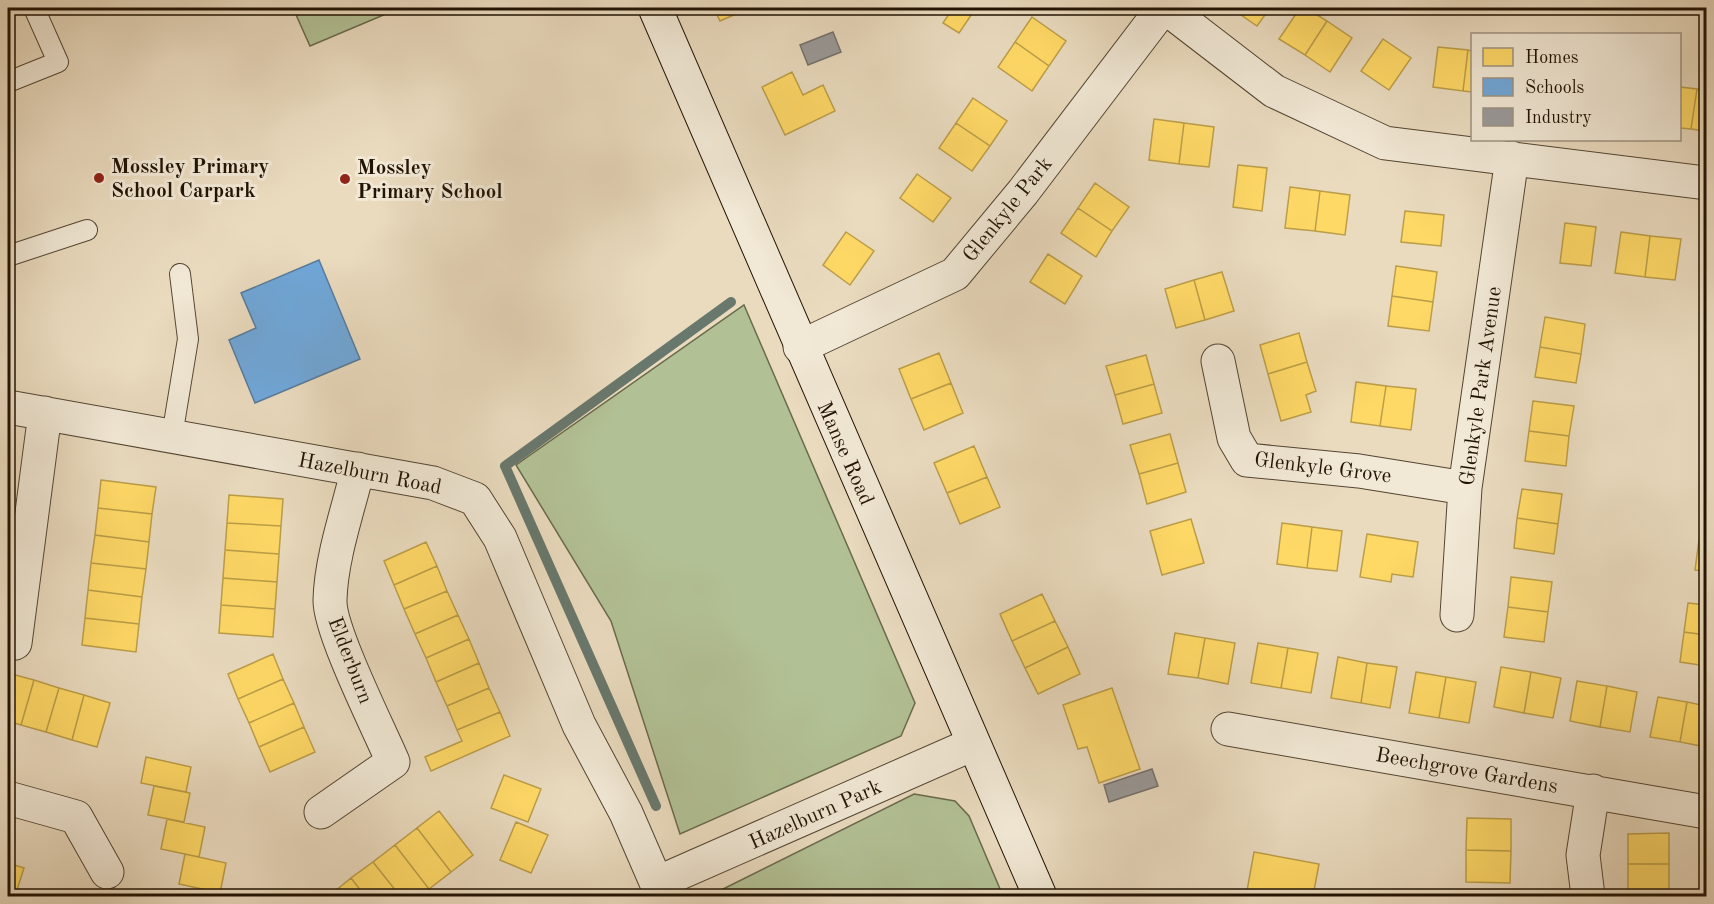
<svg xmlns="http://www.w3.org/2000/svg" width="1714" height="904" viewBox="0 0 1714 904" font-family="'Old Standard TT',serif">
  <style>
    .green { fill: #b2c195; stroke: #6a6a4c; stroke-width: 1.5 }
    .homes { fill: #ffd966; stroke: #bc9e48; stroke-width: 1.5 }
    .schools { fill: #6fa8dc; stroke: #587b9b; stroke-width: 1.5 }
    .industry { fill: #999; stroke: #75716c; stroke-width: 1.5 }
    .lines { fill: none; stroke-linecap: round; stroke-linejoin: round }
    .stream { stroke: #68786d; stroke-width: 10 }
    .lane-casing { stroke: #534532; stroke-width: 22 }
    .street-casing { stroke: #534532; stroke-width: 35 }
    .secondary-casing { stroke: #211303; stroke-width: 35 }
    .lane { stroke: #f1e8d5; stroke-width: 20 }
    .street { stroke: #f1e8d5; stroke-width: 33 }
    .secondary { stroke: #f1e8d5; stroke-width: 33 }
    .poi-dot { fill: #8f2418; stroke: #f1e8d5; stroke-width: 2 }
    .labels { text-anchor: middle; stroke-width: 6; stroke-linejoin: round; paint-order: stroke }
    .poi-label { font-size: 21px; font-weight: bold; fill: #211303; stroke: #f1e8d5; text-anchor: start }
    .street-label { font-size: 21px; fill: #211303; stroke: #f1e8d5 }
  </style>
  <rect width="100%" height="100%" fill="#eadbbf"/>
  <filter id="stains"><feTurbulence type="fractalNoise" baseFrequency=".00333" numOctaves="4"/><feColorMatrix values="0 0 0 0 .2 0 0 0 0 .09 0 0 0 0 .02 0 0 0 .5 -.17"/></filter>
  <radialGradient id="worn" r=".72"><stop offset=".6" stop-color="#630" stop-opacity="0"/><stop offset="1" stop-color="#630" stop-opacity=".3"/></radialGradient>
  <path class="green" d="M293,8H400L310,46Z
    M744,305L915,703L901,736L680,834L611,621L516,465Z
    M914,794L955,801L969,816L1003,896H709Z"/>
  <path class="homes" d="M714,8H750L720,21Z
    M953,8H976L959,33L943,23Z
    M1231,8H1270L1257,26Z
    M1300,8H1306L1327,21L1305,55L1279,39Z
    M1032,17L1066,41L1049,66L1015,42Z
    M1327,21L1352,38L1330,72L1305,55Z
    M1383,39L1411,58L1389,90L1361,71Z
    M1015,42L1049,66L1032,91L998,67Z
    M1438,47L1468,50L1463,91L1433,87Z
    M1468,50L1472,51V92L1463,91Z
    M792,72L803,95L823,85L835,111L785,135L762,87Z
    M1680,87L1697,89L1691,129L1680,128Z
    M1697,89L1706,90V131L1691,129Z
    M973,98L1007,121L990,146L956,123Z
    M1154,119L1184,123L1179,164L1149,160Z
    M956,123L990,146L972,171L939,148Z
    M1184,123L1214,127L1209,167L1179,164Z
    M1238,165L1267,168L1262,211L1233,207Z
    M917,174L951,198L933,222L900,198Z
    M1095,183L1129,207L1112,231L1078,208Z
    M1290,187L1320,191L1315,231L1285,228Z
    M1320,191L1350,195L1345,235L1315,231Z
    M1078,208L1112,231L1096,257L1061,233Z
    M1405,211L1444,215L1441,246L1401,242Z
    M1565,223L1596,227L1591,266L1560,263Z
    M846,232L874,251L850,285L823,265Z
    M1621,232L1650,236L1645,277L1615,273Z
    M1650,236L1681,239L1675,280L1645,277Z
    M1048,254L1082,276L1065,304L1030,282Z
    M1396,266L1437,272L1433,302L1392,296Z
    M1222,272L1234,311L1205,320L1194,280Z
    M1194,280L1205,320L1176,328L1165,289Z
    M1392,296L1433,302L1429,331L1388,326Z
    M1545,317L1585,324L1581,354L1540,347Z
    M1299,333L1307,362L1268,374L1260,345Z
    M1540,347L1581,354L1576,383L1535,377Z
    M939,353L951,383L911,399L899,369Z
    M1146,355L1154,384L1115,395L1106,366Z
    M1307,362L1316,391L1306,395L1311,412L1281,421L1268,374Z
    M1356,382L1386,386L1380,426L1351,422Z
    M951,383L963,413L924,430L911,399Z
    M1154,384L1162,413L1123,424L1115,395Z
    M1386,386L1416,389L1411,430L1380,426Z
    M1533,401L1574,406L1569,436L1529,431Z
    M1529,431L1569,436L1566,466L1525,461Z
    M1170,434L1178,463L1139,474L1130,445Z
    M974,446L987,477L947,493L934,463Z
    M1178,463L1186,492L1147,504L1139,474Z
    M987,477L1000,507L960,524L947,493Z
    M101,480L156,487L152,514L98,508Z
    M1522,489L1562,494L1558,524L1517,518Z
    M229,495L283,499L281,526L227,523Z
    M98,508L152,514L149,542L95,535Z
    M1704,510H1706V541L1699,540Z
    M1517,518L1558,524L1554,554L1514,548Z
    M1191,519L1204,563L1162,575L1150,531Z
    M227,523L281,526L279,554L225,550Z
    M1282,523L1312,527L1307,568L1277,564Z
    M1312,527L1342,531L1337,571L1307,568Z
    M1367,534L1418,542L1413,577L1392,574L1391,582L1360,577Z
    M95,535L149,542L146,569L91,563Z
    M1699,540L1706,541V571L1695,570Z
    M426,542L437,566L394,585L384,561Z
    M225,550L279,554L277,582L223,578Z
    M91,563L146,569L142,597L88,590Z
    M437,566L447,591L404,609L394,585Z
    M1511,577L1552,582L1548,612L1508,607Z
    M223,578L277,582L275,609L221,605Z
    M88,590L142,597L139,624L85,618Z
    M447,591L458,615L415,634L404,609Z
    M1042,594L1055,621L1012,641L1000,614Z
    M1688,603L1706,605V635L1684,632Z
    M221,605L275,609L273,637L219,633Z
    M1508,607L1548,612L1544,642L1504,637Z
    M458,615L469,639L426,658L415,634Z
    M85,618L139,624L136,652L82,645Z
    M1055,621L1068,647L1025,668L1012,641Z
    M1684,632L1706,635V666L1680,662Z
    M1175,633L1205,638L1198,678L1168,674Z
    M1205,638L1235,643L1228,684L1198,678Z
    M469,639L479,663L436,682L426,658Z
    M1258,643L1288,648L1281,688L1251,683Z
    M1068,647L1080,674L1038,694L1025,668Z
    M1288,648L1318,653L1311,693L1281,688Z
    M273,654L283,679L238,699L228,674Z
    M1338,657L1367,663L1361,703L1331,698Z
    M479,663L489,688L447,706L436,682Z
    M1367,663L1397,667L1390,708L1361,703Z
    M1501,667L1531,672L1524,713L1494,707Z
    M1416,672L1446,677L1439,718L1409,713Z
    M1531,672L1561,678L1553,718L1524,713Z
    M8,673L34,680L21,725L8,721Z
    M1446,677L1476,682L1469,723L1439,718Z
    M283,679L294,703L249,723L238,699Z
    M34,680L59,688L46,732L21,725Z
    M1577,681L1607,686L1600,727L1570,721Z
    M1607,686L1637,692L1630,732L1600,727Z
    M59,688L84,695L72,740L46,732Z
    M489,688L500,712L457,730L447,706Z
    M1112,688L1140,769L1099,783L1087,747L1078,749L1063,705Z
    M84,695L110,703L97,747L72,740Z
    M1658,697L1687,702L1680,742L1650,737Z
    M1687,702L1706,706V747L1680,742Z
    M294,703L304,727L259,747L249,723Z
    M500,712L510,736L431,771L425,757L462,741L457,730Z
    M304,727L315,752L270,772L259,747Z
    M146,757L191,767L186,792L141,783Z
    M504,775L541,789L528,822L491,808Z
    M154,786L190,793L184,822L148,815Z
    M439,811L473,855L451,872L417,828Z
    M1467,818L1511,819V851L1466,850Z
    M167,819L205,827L199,857L161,849Z
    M516,822L548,835L531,873L500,860Z
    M417,828L451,872L429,889L395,845Z
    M1669,833V864H1628V834Z
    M395,845L429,889L418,896H400L373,862Z
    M1466,850L1511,851L1510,883L1466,882Z
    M1254,852L1319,864L1313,896H1246Z
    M185,854L226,863L220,893L179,884Z
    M373,862L400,896H365L351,878Z
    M8,863L24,868L15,896H8Z
    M1628,864H1669V894H1628Z
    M351,878L365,896H329Z
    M203,889L220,893L237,896H202Z"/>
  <path class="schools" d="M319,260L360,359L255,403L229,340L256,328L241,293Z"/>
  <path class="industry" d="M833,32L841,52L808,65L800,45Z
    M1152,769L1158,786L1109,802L1104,785Z"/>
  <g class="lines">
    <path class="stream" d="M656,806L505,466L731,302"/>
    <g class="lane-casing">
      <path id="lane" d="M8,82L58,62L34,8
        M8,256L87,230
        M172,436L188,339L180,274"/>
    </g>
    <g class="street-casing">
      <path id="street" d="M1166,8L1274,91L1385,143L1706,183
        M800,347L955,274L1023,192L1163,8
        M1218,361L1234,438L1247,460L1359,471L1465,488
        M8,407L433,483L475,499L500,538L579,725L626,813L662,896
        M1457,615L1465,488L1512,158
        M15,643L45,413
        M1228,729L1706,812
        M8,798L76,817L107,872
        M321,812L393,762C379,729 329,630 330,600C331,558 348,510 358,469
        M657,883L973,744
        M1588,896L1583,855L1593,791"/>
    </g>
    <g class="secondary-casing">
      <path id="secondary" d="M655,8L1040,896"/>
    </g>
    <use href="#lane" class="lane"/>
    <use href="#street" class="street"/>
    <use href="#secondary" class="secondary"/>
  </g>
  <g class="poi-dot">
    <circle cx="99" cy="178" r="6"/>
    <circle cx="345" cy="179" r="6"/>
  </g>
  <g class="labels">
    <g class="poi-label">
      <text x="111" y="173">Mossley Primary<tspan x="111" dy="24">School Carpark</tspan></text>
      <text x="357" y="174">Mossley<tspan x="357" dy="24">Primary School</tspan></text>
    </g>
    <g class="street-label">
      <text transform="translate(1007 209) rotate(-51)" y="7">Glenkyle Park</text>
      <text transform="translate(1480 386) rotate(-82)" y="7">Glenkyle Park Avenue</text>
      <text transform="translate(846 453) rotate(66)" y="7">Manse Road</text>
      <text transform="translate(1323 467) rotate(7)" y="7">Glenkyle Grove</text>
      <text transform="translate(370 473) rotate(11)" y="7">Hazelburn Road</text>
      <text transform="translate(351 660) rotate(69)" y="7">Elderburn</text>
      <text transform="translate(1467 770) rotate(10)" y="7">Beechgrove Gardens</text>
      <text transform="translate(815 814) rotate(-24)" y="7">Hazelburn Park</text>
    </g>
  </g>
  <rect width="1714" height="904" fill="none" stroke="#eadbbf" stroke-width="30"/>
  <rect x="9" y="9" width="1696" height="886" fill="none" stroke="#211303" stroke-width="3"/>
  <rect x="15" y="15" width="1684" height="874" fill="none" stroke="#211303" stroke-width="1.5"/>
  <rect x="1471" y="33" width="210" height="108" fill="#f1e8d5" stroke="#9e9381" stroke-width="1.5"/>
  <rect x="1483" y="48" width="30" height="18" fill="#ffd966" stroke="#9e9381" stroke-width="1.5"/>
  <text x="1525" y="63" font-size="18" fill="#211303">Homes</text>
  <rect x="1483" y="78" width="30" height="18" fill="#6fa8dc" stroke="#9e9381" stroke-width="1.5"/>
  <text x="1525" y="93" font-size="18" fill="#211303">Schools</text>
  <rect x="1483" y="108" width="30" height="18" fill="#999999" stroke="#9e9381" stroke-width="1.5"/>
  <text x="1525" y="123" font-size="18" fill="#211303">Industry</text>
  <rect width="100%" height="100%" filter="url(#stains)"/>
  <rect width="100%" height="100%" fill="url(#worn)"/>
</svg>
